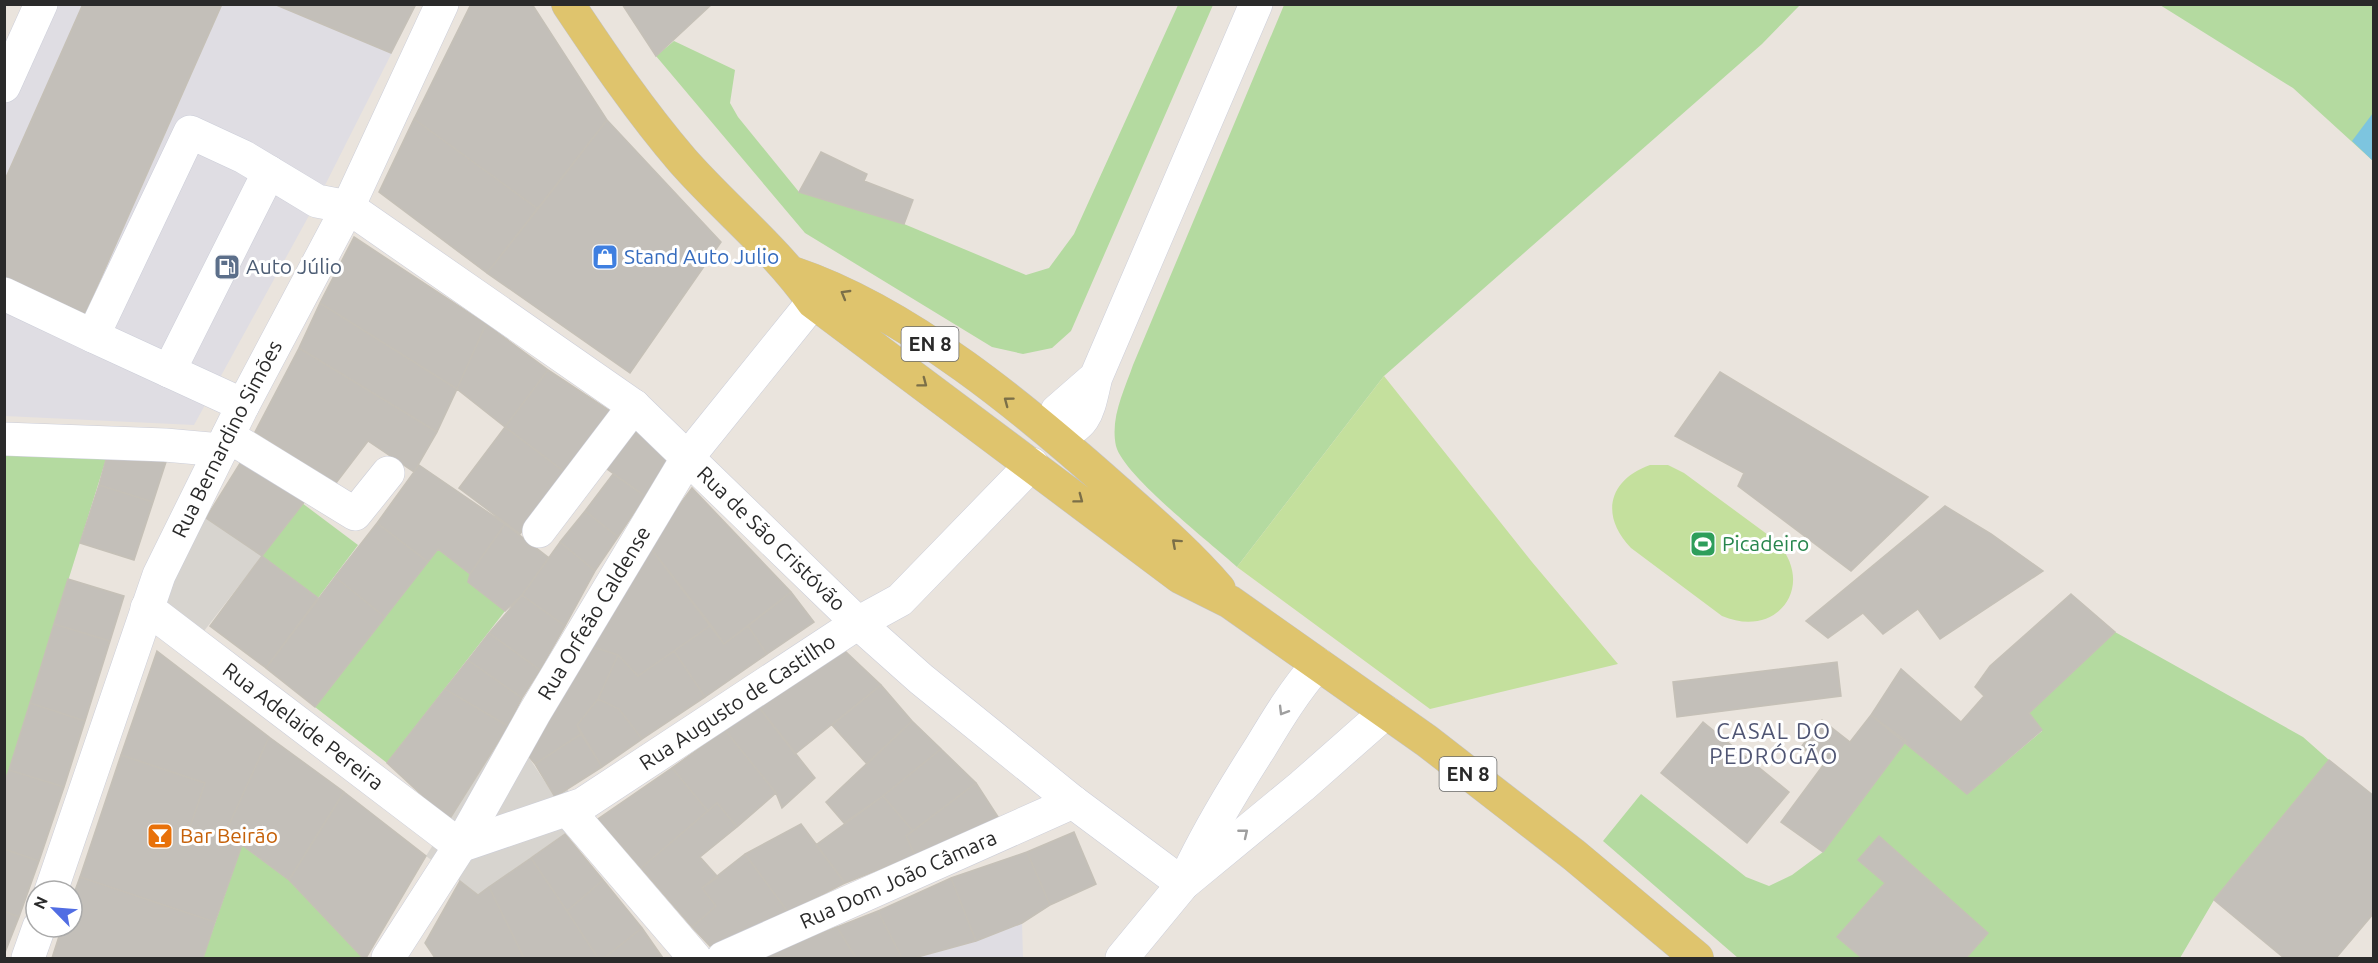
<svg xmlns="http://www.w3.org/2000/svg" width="2378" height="963" viewBox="0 0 2378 963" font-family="Ubuntu,sans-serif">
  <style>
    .industrial { fill: #dfdde3 }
    .green { fill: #b4daa0 }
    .pitch { fill: #c4e09d }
    .plaza { fill: #d7d4cf }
    .water { fill: #7dc5df }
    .building { fill: #c3bfb9; stroke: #c5c0b7; stroke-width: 1.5 }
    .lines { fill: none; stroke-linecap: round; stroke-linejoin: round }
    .minor-casing { stroke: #ccced9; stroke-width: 34 }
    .major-casing { stroke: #c3c3c3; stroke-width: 34 }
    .minor { stroke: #fff; stroke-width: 33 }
    .major { stroke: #dfc46d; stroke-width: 33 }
    .oneway { stroke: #7b6f48 }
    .oneway2 { stroke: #9f9f9f }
    .labels { text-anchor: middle; stroke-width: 6; stroke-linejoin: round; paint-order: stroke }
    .shield { fill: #fff; stroke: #6a6a6a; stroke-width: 1.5 }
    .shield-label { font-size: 20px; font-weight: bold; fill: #2a2a2a }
    .shop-label { font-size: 21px; fill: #366cbe; stroke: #fff; text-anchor: start }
    .service-label { font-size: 21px; fill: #4e5e75; stroke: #fff; text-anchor: start }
    .street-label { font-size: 21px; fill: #2a2a2a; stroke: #fff }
    .leisure-label { font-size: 21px; fill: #27864d; stroke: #fff; text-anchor: start }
    .food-label { font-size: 21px; fill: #c56008; stroke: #fff; text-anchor: start }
    .neighbourhood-label { font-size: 22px; letter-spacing: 1.5px; fill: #505674; stroke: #fff }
  </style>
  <rect width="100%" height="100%" fill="#eae4dd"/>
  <path class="industrial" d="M23,5H416L317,201L194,425L5,416L4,51Z
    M1022,923L1023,958H914L976,941Z"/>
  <path class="green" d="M1178,5H1213L1071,331L1052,348L1023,354L992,347L805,233L656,56L674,41L735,70L730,103L738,117L799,192L904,224L1026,275L1049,268L1074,234Z
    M1284,5H1800L1762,44L1384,376L1237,567C1211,543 1124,476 1116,446C1110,418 1124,391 1133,365Z
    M2160,5H2373V161L2293,88Z
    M5,451L107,456L5,783Z
    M302,503L358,545L318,598L262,556Z
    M438,549L470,574L469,582L505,611L387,763L315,707Z
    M2115,632L2303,737L2329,760L2214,900L2180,958H1738L1603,841L1641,794L1746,877L1769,886L1792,875L1823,852L1906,741L1967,794L2042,731L2029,713Z
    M242,845L289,880L363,958H203Z"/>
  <path class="pitch" d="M1384,376L1532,562L1618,664L1430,709L1237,567Z
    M1650,465H1668L1684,473L1775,540C1818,584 1778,640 1722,616L1631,548C1600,516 1608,480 1650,465Z"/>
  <path class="plaza" d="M192,508L262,556L194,644L147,608Z
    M508,726L555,797L567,789L588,817L478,895L426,856Z"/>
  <path class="water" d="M2373,113V161L2352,141Z"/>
  <path class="building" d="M83,4H222L84,316L4,285V182Z
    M274,4H416L391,53Z
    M471,4H532L607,120L538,209L414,119Z
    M622,4H712L656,56Z
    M414,119L538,209L487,273L379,192Z
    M607,120L721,242L630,373L487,273Z
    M821,152L867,174L864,181L913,200L904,224L799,192Z
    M354,237L486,324L457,389L320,303Z
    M320,303L457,389L437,432L299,348Z
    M486,324L548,370L505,427L457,389Z
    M299,348L437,432L414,472L368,441L336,483L255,432Z
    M548,370L610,411L566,473L505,427Z
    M1720,372L1928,497L1851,571L1738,486L1744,473L1675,436Z
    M505,427L566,473L520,534L459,488Z
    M631,427L669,459L645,496L600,464Z
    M107,456L166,462L153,502L99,485Z
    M242,460L305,501L262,556L206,518Z
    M419,465L505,524L470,574L438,549L428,562L377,523Z
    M613,474L645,496L618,537L585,511Z
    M99,485L153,502L134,560L80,543Z
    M692,488L791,592L724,644L649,546Z
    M1945,506L1991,534L2043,571L1940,639L1918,609L1883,634L1863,613L1828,638L1806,621Z
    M585,511L618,537L595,571L560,542Z
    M377,523L428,562L385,617L335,577Z
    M505,524L549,558L522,595L505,611L468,582L470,574Z
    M560,542L595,571L565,626L522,595Z
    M649,546L711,625L638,676L618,655L590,646Z
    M262,556L318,598L266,668L210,626Z
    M335,577L385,617L315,707L266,668Z
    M68,579L124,596L110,641L54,624Z
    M791,592L814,622L767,654L748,626Z
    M2071,594L2115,632L2029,713L2042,730L1967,794L1871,715L1901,669L1961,722L1984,696L1975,687L1990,666Z
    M522,595L565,626L540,670L489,633Z
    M54,624L110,641L85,721L30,703Z
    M711,625L724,644L748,626L767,654L705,697L674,651Z
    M489,633L540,670L522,698L468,660Z
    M590,646L618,655L598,699L577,725L581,734L535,764L525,752Z
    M157,651L269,737L223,838L190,827L205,783L121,755Z
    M674,651L705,697L642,739L619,709L598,699L618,655L638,676Z
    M845,651L881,685L795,754L758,706Z
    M468,660L522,698L508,726L445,689Z
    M1837,662L1841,696L1677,717L1673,682Z
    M881,685L912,721L867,764L832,725Z
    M445,689L508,726L449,820L387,763Z
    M598,699L619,709L642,739L602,767L577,725Z
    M30,703L85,721L64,787L9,770Z
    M758,706L815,778L782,808L776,793L725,730Z
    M1871,715L1906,741L1823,852L1781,822L1824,764L1801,747L1822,720L1850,742Z
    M912,721L941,749L883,796L844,823L826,802Z
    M1703,722L1789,792L1747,843L1661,773Z
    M725,730L776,793L737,827L717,803L708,811L672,768Z
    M581,734L602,767L555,797L535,764Z
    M269,737L344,792L289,880L242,845L223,838Z
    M941,749L976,783L913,831L883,796Z
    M121,755L205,783L190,827L242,845L215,922L80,877Z
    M2329,760L2374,796V913L2336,958H2284L2214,900Z
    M672,768L708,811L641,868L598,819Z
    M9,770L64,787L39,861L4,849V783Z
    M976,783L1000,820L915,855L906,836Z
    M344,792L426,856L366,958H363L289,880Z
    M883,796L913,831L906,836L915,855L845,883L816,845Z
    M717,803L737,827L700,857L718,877L702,888L716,906L692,927L641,868Z
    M801,824L845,883L788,912L745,854Z
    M1074,832L1096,884L1050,905L1027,852Z
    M565,834L603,880L567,911L531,858Z
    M1879,836L1988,933L1966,958H1862L1837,937L1885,883L1858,860Z
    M4,849L39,861L19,917L4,911Z
    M1027,852L1050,905L1022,923L976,941L951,878Z
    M745,854L788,912L710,946L692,927L716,906L702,888Z
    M531,858L567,911L598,958H524L489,887Z
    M80,877L215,922L203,958H52L62,927H72V899Z
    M951,878L976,941L914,958H902L878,911Z
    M603,880L642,928L604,958H598L567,911Z
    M460,881L478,895L489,887L524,958H435L425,943Z
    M4,911L19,917L4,955Z
    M878,911L902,958H856L837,927Z
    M837,927L856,958L758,957Z
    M642,928L663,958H604Z"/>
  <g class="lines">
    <g class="minor-casing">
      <g id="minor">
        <path d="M4,86L41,4"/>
        <path id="s1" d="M4,294L93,336L190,132L244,157L317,201L348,207L634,406L858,623L921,679L1073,802L1183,884"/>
        <path d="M93,336L243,405"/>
        <path d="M169,371L269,172"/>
        <path d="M1096,377L1057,411L1055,436C1089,426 1088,408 1096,377L1256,4"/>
        <path d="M228,436L355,514L388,473"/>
        <path d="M4,439L165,445L221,450"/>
        <path d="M539,531L634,406"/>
        <path id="s2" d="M147,608L460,846"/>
        <path d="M568,810L695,958"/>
        <path id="s3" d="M460,846L583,804L858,623L900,600L1032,464"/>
        <path d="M1187,876C1208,831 1233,790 1260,748C1278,718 1295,690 1318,664"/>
        <path id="s4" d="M51,891L159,575L243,405L348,207L442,4"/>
        <path d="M28,958L39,927"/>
        <path id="s5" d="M388,958L460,846L535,712L688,457L813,302"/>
        <path id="s6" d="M723,958L1073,802"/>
        <path d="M1122,958L1183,884L1302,786L1386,712"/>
      </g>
    </g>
    <g class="major-casing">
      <path id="major" d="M568,4C604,58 640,111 682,160C725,209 776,249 813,302L1180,577L1230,602L1427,741L1574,855L1697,958
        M793,273C909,312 1026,410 1117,491C1153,523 1188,553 1219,589"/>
    </g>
    <use href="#minor" class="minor"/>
    <use href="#major" class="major"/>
  </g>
  <defs><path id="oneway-chevron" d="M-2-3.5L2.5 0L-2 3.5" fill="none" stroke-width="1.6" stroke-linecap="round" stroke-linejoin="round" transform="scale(1.5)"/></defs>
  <g class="oneway">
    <use href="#oneway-chevron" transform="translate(845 294) rotate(-150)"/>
    <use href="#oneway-chevron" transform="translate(923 383) rotate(37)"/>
    <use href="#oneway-chevron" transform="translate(1008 401) rotate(-143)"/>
    <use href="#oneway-chevron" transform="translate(1079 499) rotate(37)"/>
    <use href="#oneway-chevron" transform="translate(1176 543) rotate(-138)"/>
  </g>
  <g class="oneway2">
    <use href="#oneway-chevron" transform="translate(1283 711) rotate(121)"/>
    <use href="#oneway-chevron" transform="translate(1244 833) rotate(-39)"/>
  </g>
  <defs>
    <g id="shop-square" transform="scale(1.35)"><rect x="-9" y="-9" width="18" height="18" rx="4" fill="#3f7fe0" stroke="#fff"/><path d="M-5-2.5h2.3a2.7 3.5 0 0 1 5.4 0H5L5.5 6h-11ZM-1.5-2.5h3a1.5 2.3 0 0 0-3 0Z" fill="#fff"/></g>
    <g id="fuel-square" transform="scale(1.35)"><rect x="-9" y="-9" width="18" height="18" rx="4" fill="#5c6f8a" stroke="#fff"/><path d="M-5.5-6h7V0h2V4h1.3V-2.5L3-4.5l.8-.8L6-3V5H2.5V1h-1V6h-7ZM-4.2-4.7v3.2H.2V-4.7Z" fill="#fff"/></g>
    <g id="stadium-square" transform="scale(1.35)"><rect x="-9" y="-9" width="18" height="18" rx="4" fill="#2e9e5b" stroke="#fff"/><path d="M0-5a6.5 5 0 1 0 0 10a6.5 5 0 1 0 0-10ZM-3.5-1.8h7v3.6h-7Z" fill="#fff"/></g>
    <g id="bar-square" transform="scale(1.35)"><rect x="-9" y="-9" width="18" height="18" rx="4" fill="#e8710a" stroke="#fff"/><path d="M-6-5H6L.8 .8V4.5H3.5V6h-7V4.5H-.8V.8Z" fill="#fff"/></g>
  </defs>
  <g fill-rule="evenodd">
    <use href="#shop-square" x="605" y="257"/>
    <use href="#fuel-square" x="227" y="267"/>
    <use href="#stadium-square" x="1703" y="544"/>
    <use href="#bar-square" x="160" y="836"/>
  </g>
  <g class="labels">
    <g class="shield">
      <rect x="901.5" y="327" width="57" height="34" rx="4.5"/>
      <rect x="1439.5" y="757" width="57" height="34" rx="4.5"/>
    </g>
    <g class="shield-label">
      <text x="930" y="351">EN 8</text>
      <text x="1468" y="781">EN 8</text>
    </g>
    <g class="shop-label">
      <text x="624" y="264">Stand Auto Julio</text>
    </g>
    <g class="service-label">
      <text x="246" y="274">Auto Júlio</text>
    </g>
    <g class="street-label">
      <text dy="7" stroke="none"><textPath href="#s4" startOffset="486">Rua Bernardino Simões</textPath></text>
      <text dy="7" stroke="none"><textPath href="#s1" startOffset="1040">Rua de São Cristóvão</textPath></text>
      <text dy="7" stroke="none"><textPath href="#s5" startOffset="402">Rua Orfeão Caldense</textPath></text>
      <text dy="7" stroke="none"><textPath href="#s3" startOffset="315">Rua Augusto de Castilho</textPath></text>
      <text dy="7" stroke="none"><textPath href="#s2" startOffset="196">Rua Adelaide Pereira</textPath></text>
      <text dy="7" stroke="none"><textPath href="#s6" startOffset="192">Rua Dom João Câmara</textPath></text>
    </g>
    <g class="leisure-label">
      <text x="1722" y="551">Picadeiro</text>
    </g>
    <g class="food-label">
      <text x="180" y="843">Bar Beirão</text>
    </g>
    <g class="neighbourhood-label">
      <text x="1774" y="739">CASAL DO<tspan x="1774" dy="25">PEDRÓGÃO</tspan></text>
    </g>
  </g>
  <rect width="2378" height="963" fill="none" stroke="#2a2a2a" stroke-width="12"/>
  <g transform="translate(54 909) rotate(295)"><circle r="28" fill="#ffffff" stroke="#aaaaaa" stroke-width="1.5"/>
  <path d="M0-4.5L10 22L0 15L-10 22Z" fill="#516de3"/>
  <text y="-9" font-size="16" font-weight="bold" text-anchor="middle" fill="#2a2a2a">N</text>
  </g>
</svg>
